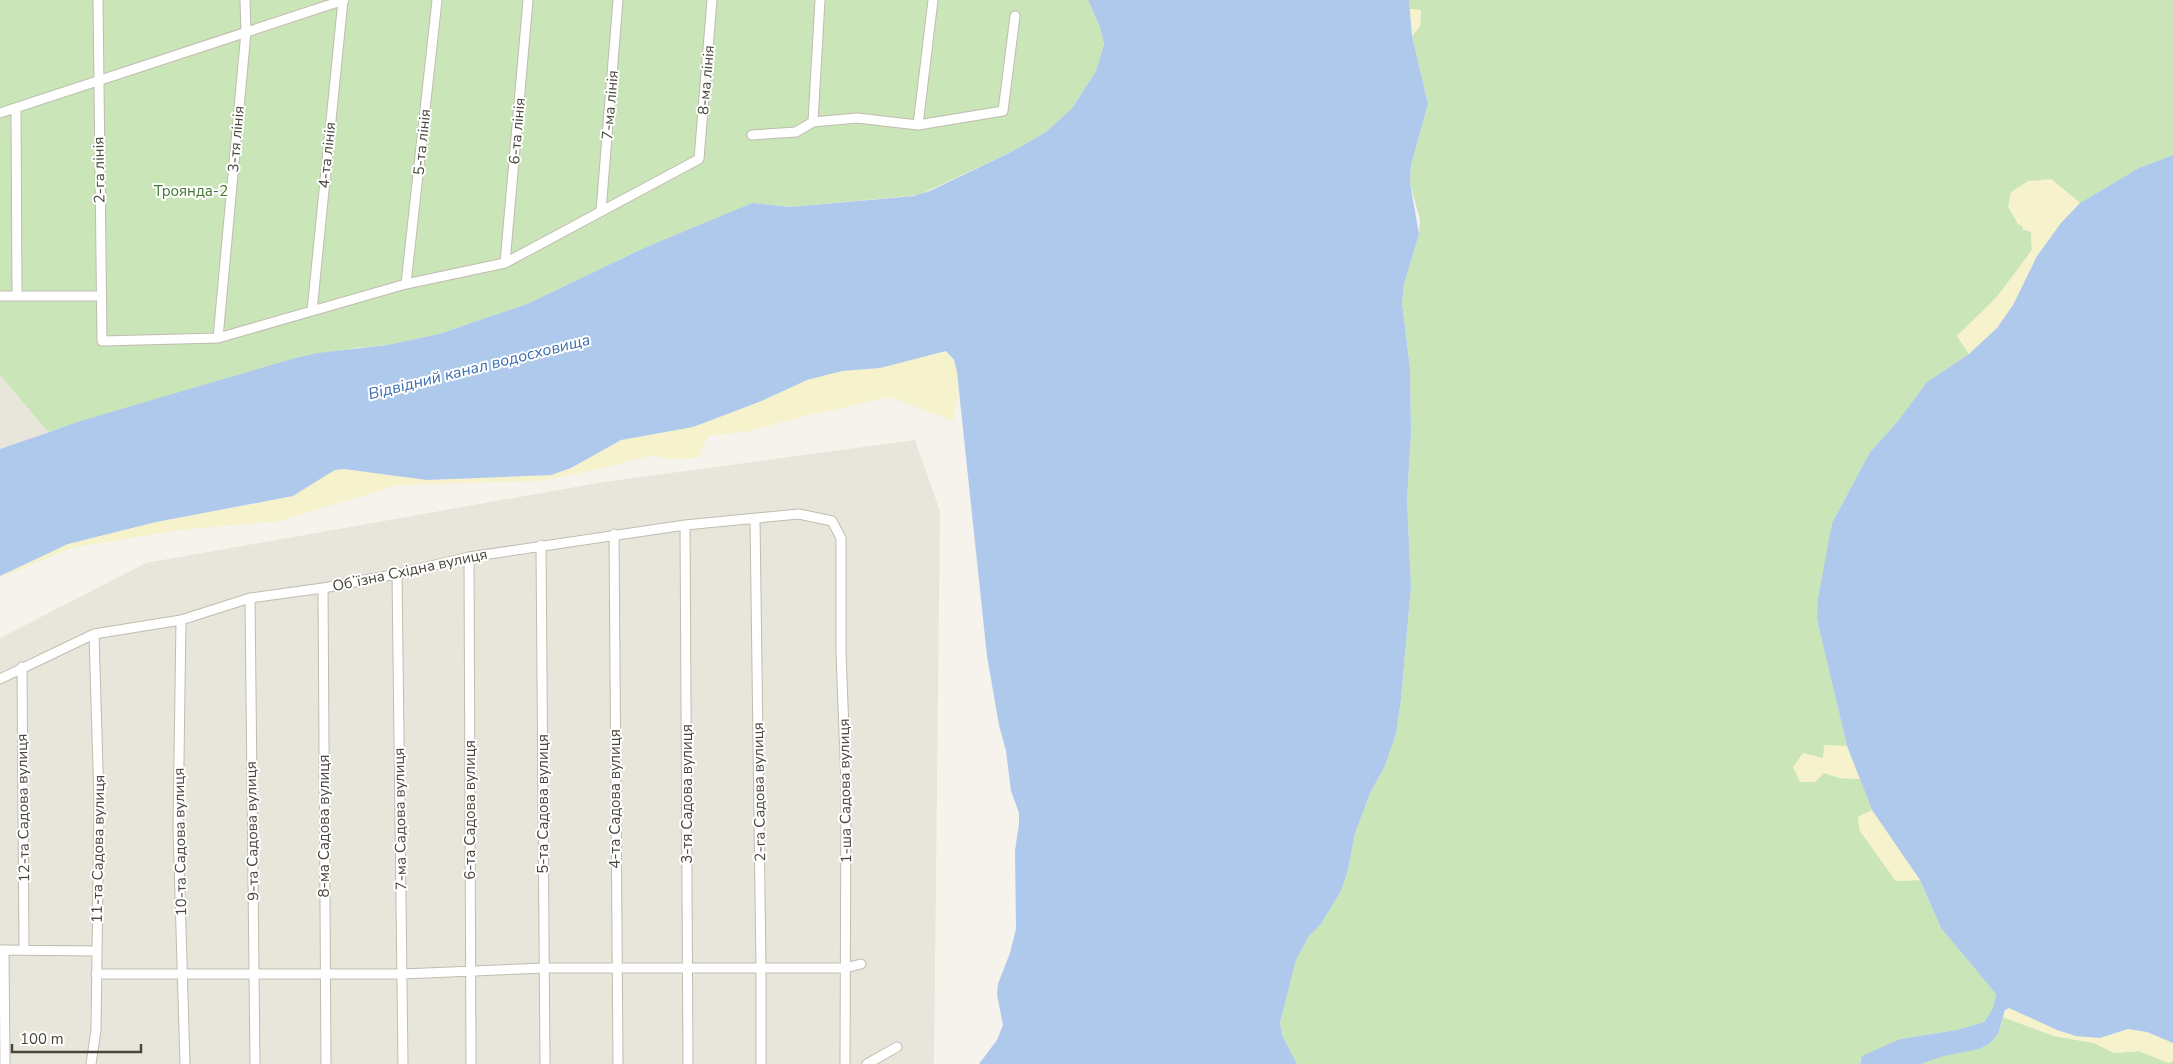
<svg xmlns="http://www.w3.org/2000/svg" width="2173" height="1064" viewBox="0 0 2173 1064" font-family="'Nunito Sans',sans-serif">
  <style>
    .residential { fill: #e8e6da }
    .green { fill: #cae5b8 }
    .sand { fill: #f5f2cc }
    .water { fill: #aec9ec }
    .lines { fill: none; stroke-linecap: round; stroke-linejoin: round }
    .street-casing { stroke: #c0bcaf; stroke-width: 11 }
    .street { stroke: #fff; stroke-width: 9 }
    .labels { text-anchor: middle; stroke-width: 4; stroke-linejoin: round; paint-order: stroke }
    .street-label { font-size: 15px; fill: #49453a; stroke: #fff }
    .park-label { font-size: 15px; fill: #417730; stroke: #fff }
    .water-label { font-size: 16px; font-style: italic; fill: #3a6cae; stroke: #fff }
  </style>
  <rect width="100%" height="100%" fill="#f5f3ec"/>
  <path class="residential" d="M0,375L48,432L0,449Z
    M915,440L940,511L934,1064H0V638L146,563L604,482Z"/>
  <path class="green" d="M0,0H1088L1100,27L1104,44L1096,71L1073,107L1046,132L1013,151L919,195L790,207L752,203L644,248L527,304L439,334L387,345L356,348L295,358L48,432L0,375Z
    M1409,0H2173V155L2139,168L2080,203L2051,179L2022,229L2031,232L2032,250L1997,297L1957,336L1969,354L1927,382L1898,421L1870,452L1832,523L1817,620L1847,746H1825L1824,773L1840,778L1860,779L1872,810L1858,817L1860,831L1896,881L1920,880L1941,928L1996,994L1993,1008L1984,1022L1957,1030L1900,1039L1860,1060V1064H1297L1282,1035L1280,1023L1296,960L1309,936L1321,924L1341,891L1348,870L1355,833L1371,791L1385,766L1396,734L1401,699L1411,586L1407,500L1411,433L1410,368L1402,303L1404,284L1419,234L1420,220L1410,183L1411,165L1428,104L1412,36L1420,26L1421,10L1409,9Z
    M2003,1017L2054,1036L2094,1043L2114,1053L2139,1051L2169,1063L2173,1060V1064H1921L1998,1034Z"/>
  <path class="sand" d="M1409,9L1421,10L1420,26L1412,36Z
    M2051,179L2080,203L2061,223L2037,256L2013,305L1997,328L1969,354L1957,336L1997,297L2032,250L2031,232L2018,224L2008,207L2011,192L2028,181Z
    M946,351C964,372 958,395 953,421L889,397L810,415L749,431L708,436L698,458L668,459L652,455L595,470L539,481L397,485L280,521L179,530L71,548L0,578L16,568L68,544L156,522L293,496L325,476L335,470L344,469L427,480L551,475L571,468L621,440L693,427L759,402L807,380L842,371L880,368Z
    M1824,745L1847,746L1860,779L1840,778L1824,773L1815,782H1800L1793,767L1803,753L1823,758Z
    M1872,810L1920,880L1896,881L1860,831L1858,817Z
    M2008,1008L2019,1011L2057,1030L2076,1036L2100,1038L2128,1029L2147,1032L2173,1043V1060L2169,1063L2139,1051L2114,1053L2094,1043L2054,1036L2003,1017Z"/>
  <path class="water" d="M1088,0H1409L1412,36L1428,104L1411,165L1410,183L1419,234L1404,284L1402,303L1410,368L1411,433L1407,500L1411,586L1401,699L1396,734L1385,766L1371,791L1355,833L1348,870L1341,891L1321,924L1309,936L1296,960L1280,1023L1282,1035L1297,1064H979L997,1040L1003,1025L997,995L998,984L1010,953L1016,929L1015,851L1019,823V813L1011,791L1006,751L999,725L987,656L957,372L954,360L946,351L880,368L842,371L807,380L759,402L693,427L621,440L571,468L551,475L427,480L344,469L335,470L325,476L293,496L156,522L68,544L0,576V449L84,420L295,358L318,353L387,345L439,334L527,304L644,248L752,203L790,207L914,196L930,191L1013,151L1046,132L1073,107L1096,71L1104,44L1100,27Z
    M2173,155V1043L2147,1032L2128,1029L2100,1038L2076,1036L2057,1030L2009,1008L2005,1010L1998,1034L1989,1044L1979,1049L1944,1056L1921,1064H1860L1862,1056L1900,1039L1957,1030L1984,1022L1993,1008L1996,994L1941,928L1920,880L1872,810L1847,746L1817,620L1818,599L1832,523L1870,452L1898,421L1927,382L1969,354L1997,328L2013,305L2037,256L2061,223L2080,203L2139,168Z"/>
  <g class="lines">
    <g class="street-casing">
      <path id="street" d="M98,0L102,341L218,338L406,284L505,263L699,159L712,0
        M16,109L17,296
        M0,113L344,0
        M813,122L820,0
        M918,125L933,0
        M752,135L796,132L813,122L857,118L918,125L1003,111L1015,16
        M601,211L618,0
        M505,263L528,0
        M406,284L437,0
        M0,296H101
        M312,311L343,0
        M218,338L246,32L245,0
        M755,519L761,968V1064
        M685,525L688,1064
        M614,534L618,1064
        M541,545L545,1064
        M469,557L471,1064
        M397,574L403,1064
        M323,588L326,1064
        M250,598L255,1064
        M181,620L178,828L185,1064
        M22,667L24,949
        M0,679L94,634L181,620L250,598L323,588L397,574L469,557L685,525L799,514L832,521L841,538V653L846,782L845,1064
        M0,950L97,951
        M4,950L5,1064
        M96,974H402L544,968H845L861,964
        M91,1064L96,1030L99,802L94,634
        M867,1064L897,1047"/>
    </g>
    <use href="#street" class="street"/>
  </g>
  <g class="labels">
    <g class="street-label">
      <text transform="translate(706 80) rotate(-85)" y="5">8-ма лінія</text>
      <text transform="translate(610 105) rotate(-85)" y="5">7-ма лінія</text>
      <text transform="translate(517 131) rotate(-85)" y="5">6-та лінія</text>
      <text transform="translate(236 139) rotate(-85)" y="5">3-тя лінія</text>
      <text transform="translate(422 142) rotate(-84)" y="5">5-та лінія</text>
      <text transform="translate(327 155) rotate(-84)" y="5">4-та лінія</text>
      <text transform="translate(99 170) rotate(-91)" y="5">2-га лінія</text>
      <text transform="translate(410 570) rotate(-12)" y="5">Обʼїзна Східна вулиця</text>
      <text transform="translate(845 791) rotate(-91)" y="5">1-ша Садова вулиця</text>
      <text transform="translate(759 792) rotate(-91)" y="5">2-га Садова вулиця</text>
      <text transform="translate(687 794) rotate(-90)" y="5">3-тя Садова вулиця</text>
      <text transform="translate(615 799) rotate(-90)" y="5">4-та Садова вулиця</text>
      <text transform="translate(543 804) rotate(-90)" y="5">5-та Садова вулиця</text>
      <text transform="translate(23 808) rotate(-91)" y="5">12-та Садова вулиця</text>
      <text transform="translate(470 810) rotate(-90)" y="5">6-та Садова вулиця</text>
      <text transform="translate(400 819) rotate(-91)" y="5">7-ма Садова вулиця</text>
      <text transform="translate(324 826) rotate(-90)" y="5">8-ма Садова вулиця</text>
      <text transform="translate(252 831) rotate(-91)" y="5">9-та Садова вулиця</text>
      <text transform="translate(180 842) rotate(-91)" y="5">10-та Садова вулиця</text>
      <text transform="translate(98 849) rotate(-89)" y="5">11-та Садова вулиця</text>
    </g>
    <g class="park-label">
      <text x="191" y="196">Троянда-2</text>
    </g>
    <g class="water-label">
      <text transform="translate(479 366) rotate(-14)" y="6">Відвідний канал водосховища</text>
    </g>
  </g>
  <path d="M12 1044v8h129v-8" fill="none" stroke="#49453a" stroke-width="2.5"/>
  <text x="20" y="1044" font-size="15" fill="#49453a" stroke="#ffffff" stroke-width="4" paint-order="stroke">100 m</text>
</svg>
